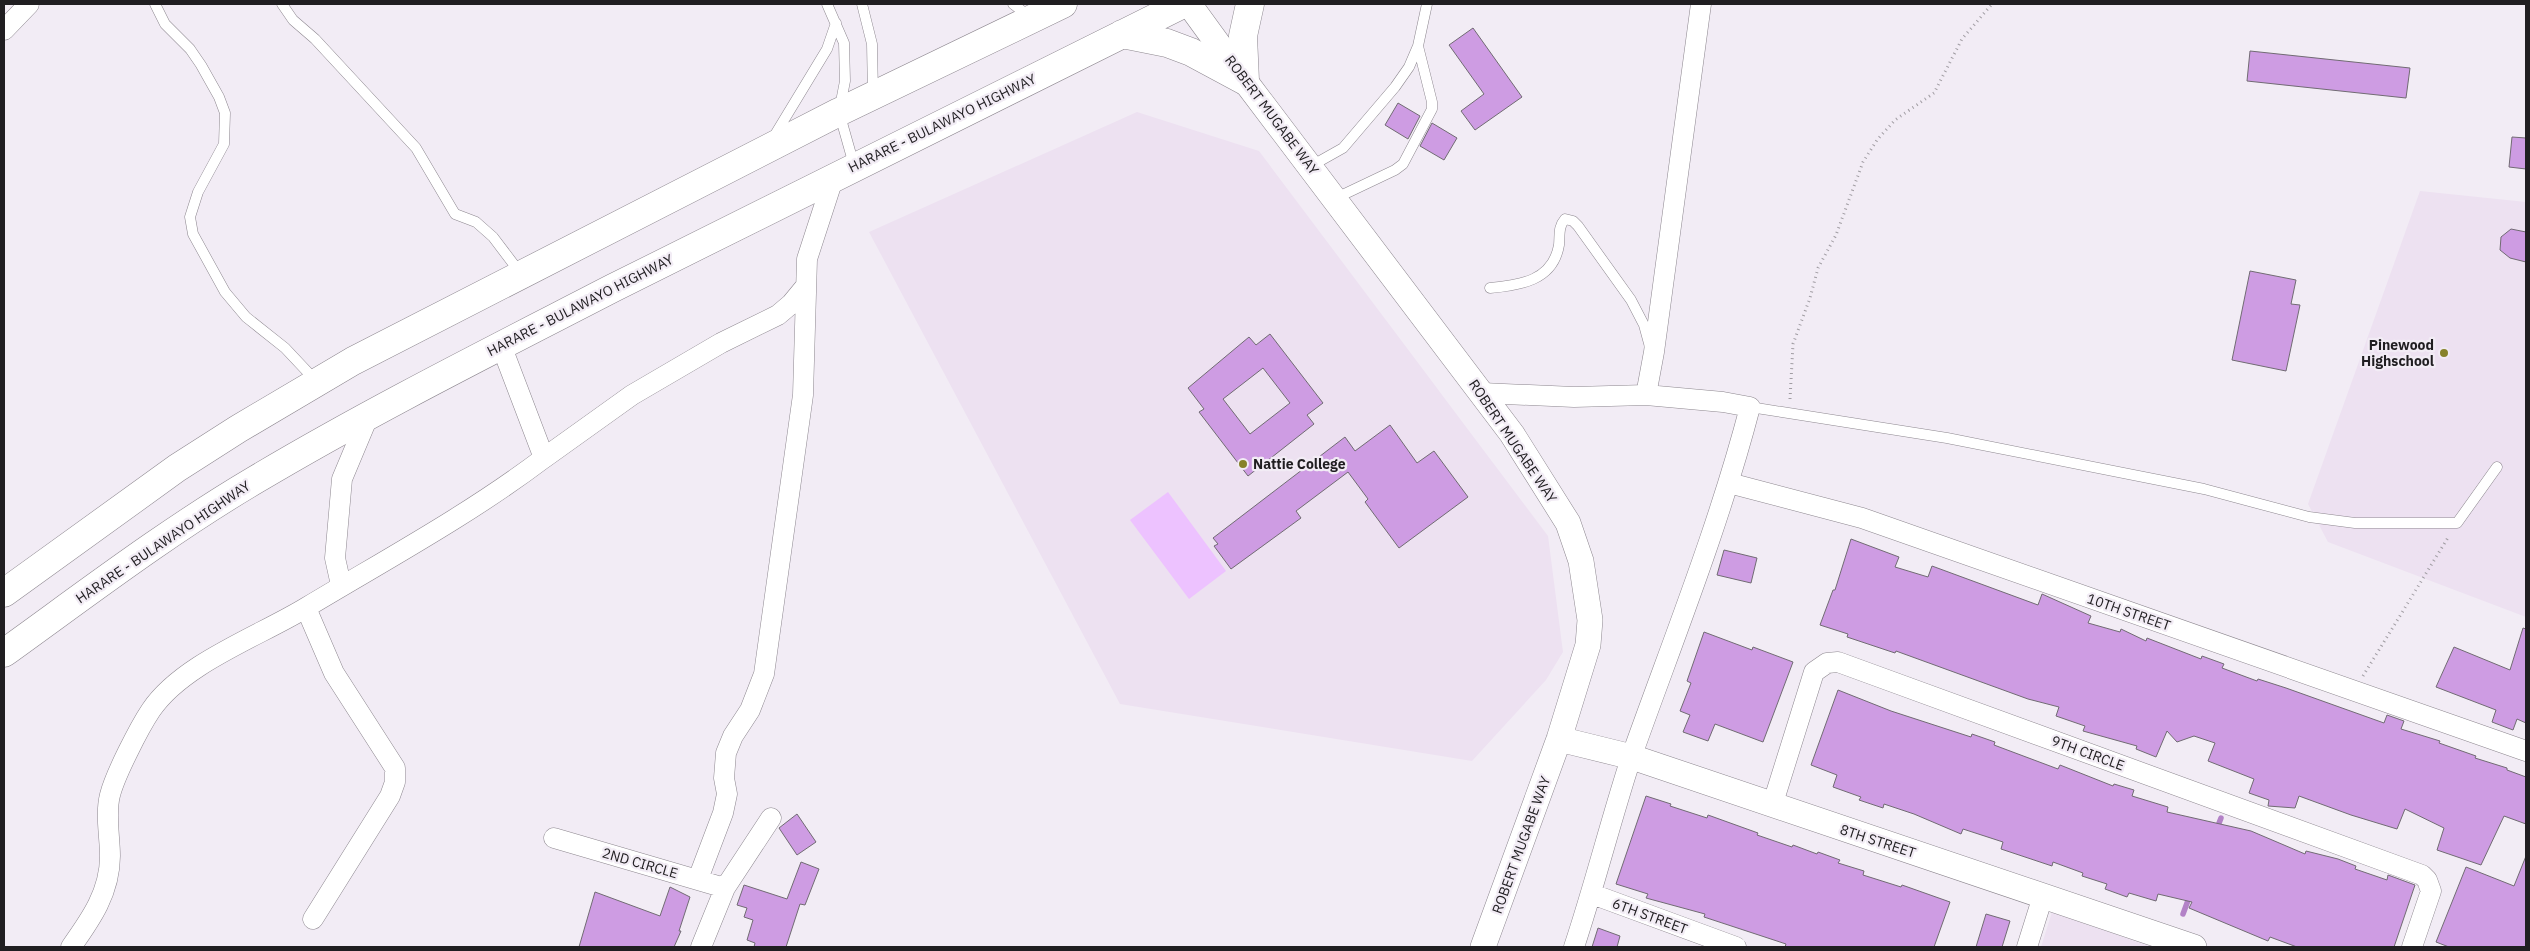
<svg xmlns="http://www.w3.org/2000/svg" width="2530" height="951" viewBox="0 0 2530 951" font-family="'IBM Plex Sans',sans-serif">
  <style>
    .built { fill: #ede1f1 }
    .green { fill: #edc2ff }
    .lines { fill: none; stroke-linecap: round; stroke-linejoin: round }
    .stream { stroke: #b382c7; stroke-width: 5.5 }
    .building { fill: #ce9ce3; stroke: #716b73; fill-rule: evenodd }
    .service-casing { stroke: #8d878f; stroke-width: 11 }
    .minor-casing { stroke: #8d878f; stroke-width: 21 }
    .tertiary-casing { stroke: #8d878f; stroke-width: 26 }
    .trunk-casing { stroke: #8d878f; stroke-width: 29 }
    .path { stroke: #a19da3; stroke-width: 3; stroke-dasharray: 1 4; stroke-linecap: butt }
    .service { stroke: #fff; stroke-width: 10 }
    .minor { stroke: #fff; stroke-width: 20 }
    .tertiary { stroke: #fff; stroke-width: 25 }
    .trunk { stroke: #fff; stroke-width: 28 }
    .poi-dot { fill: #87822a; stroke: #f2ecf5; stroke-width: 2 }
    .labels { text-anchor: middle; stroke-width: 4.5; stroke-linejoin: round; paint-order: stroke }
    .street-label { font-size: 14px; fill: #201e21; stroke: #f2ecf5 }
    .poi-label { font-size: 14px; font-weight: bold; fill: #201e21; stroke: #f2ecf5; text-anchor: end }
  </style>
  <rect width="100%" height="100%" fill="#f2ecf5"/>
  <path class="built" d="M1137,112L1259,151L1548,536L1563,652L1546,680L1472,761L1120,704L869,232Z
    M2420,191L2526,202V617L2328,542L2308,504Z
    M2052,912L2152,947H2041Z"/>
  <path class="green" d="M1168,492L1226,571L1189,599L1130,520Z"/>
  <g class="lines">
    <path class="stream" d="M2216,831L2221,818
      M2183,914L2190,895"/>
  </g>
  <path class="building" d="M1473,28L1522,97L1475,130L1461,111L1484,94L1449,45Z
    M2250,51L2410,68L2406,98L2247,81Z
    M1398,103L1420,116L1408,139L1385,125Z
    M1432,123L1457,138L1444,160L1420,146Z
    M2512,137L2526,138V169L2509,167Z
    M2511,229L2526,232V262L2510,258L2500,250L2501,237Z
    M2250,271L2296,280L2291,304L2300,305L2286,371L2232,360Z
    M1270,334L1323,403L1307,415L1314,424L1248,476L1199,412L1204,409L1188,388L1249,337L1256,345ZM1263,368L1290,403L1250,434L1223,399Z
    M1390,425L1417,463L1434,451L1468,497L1399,548L1365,502L1368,499L1348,472L1296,511L1301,518L1231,569L1214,546L1218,544L1213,538L1345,437L1355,451Z
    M1851,539L1899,557L1895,567L1928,577L1932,566L2038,605L2042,594L2091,616L2088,623L2120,632L2121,629L2146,641L2147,638L2201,659L2202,656L2224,664L2222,668L2257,681L2258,679L2286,688L2384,723L2387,715L2404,721L2401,729L2440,741L2439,743L2476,756L2475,758L2507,768V770L2526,777V824L2504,816L2481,865L2437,850L2444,828L2405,809L2397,829L2351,815L2299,796L2295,808L2268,806L2269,800L2249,793L2254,779L2208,761L2215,743L2194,736L2177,742L2167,731L2156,757L2136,749L2137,746L2083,731L2085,726L2056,716L2059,707L2028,699L1896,651L1895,653L1847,637L1848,634L1820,625L1833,590H1835Z
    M1724,550L1757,558L1751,583L1717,575Z
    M2523,628L2526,629V723L2517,719L2513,730L2492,722L2496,710L2436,687L2454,647L2510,670Z
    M1704,632L1752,650L1753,647L1793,662L1763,742L1715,724L1708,741L1683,732L1690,715L1680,711L1691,683L1687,681Z
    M1838,690L1891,711L1971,737L1972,734L1995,742L1994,745L2058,769L2060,765L2113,786L2114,784L2134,790L2132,796L2168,807L2167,812L2251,831L2305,854L2306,851L2338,859L2356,866L2355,869L2387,880L2388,875L2415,885L2394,947H2297L2270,937L2268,941L2189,908L2192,902L2158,894L2156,901L2129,893L2127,897L2105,889L2107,884L2082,876L2083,873L2053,862L2052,866L2001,849L2003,842L1963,829L1961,834L1914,814L1884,804L1883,808L1859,800L1861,797L1833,787L1837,775L1811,765Z
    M1646,796L1671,804L1670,806L1707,818L1708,815L1758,833L1757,835L1792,847L1793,845L1817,854L1818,852L1840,860L1838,863L1864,871L1863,875L1901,887L1902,885L1950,902L1934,947H1785L1786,944L1704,917L1705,914L1646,898L1648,894L1616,884Z
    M797,814L816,842L797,855L779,828Z
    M2526,856V947H2449L2436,942L2466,867L2514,886Z
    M801,862L819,869L805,905L800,904L786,947H754L755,943L747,940L753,920L744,917L747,908L737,905L744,885L787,899Z
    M670,887L690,897L679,931H681L674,947H579L595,892L660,916Z
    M1986,914L2010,921L2002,947H1976Z
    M1598,928L1620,936L1617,947H1592Z"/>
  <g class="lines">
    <g class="service-casing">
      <path id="service" d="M155,4L165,24L190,49L201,65L219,97L225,113L224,144L198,192L190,217L193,234L225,292L246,317L285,348L316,381
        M282,4L293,20L315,39L416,148L455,214L476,222L493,237L521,274
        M827,4L844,43L845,81L839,112L854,165
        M862,4L872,44L873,94
        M1013,4L1030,17
        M773,138L827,49L836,23
        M1311,166L1343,148L1395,87L1409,67L1418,46L1427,4
        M1334,199L1395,170L1403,164L1432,109V102L1418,46
        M1490,288C1520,285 1553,281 1559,245C1560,235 1558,227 1565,219L1573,221L1578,226L1631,300L1644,325L1650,347
        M1750,407L1947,438L2204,489L2309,517L2355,523H2457L2497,467"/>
    </g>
    <g class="minor-casing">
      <path id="minor" d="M4,30L29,4
        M1482,393L1574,397L1646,395L1723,402L1750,407C1719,526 1673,640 1632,755C1611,819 1595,884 1574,947
        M1646,395L1654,352L1701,4
        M544,458L632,395L721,343L778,315L791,304L805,287
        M1729,483L1862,518L2526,751
        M341,585L335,558L342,479L368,417
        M306,608L334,673L395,768V782L390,796L313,919
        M1772,806L1814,672L1827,663L1838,662L2422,875L2427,880L2431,891L2412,947
        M554,838L725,888
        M698,879L723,813L727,794L724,778L726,753L733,736L750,710L764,674L803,395L807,259L834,176
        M1592,894L1736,947
        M71,947C91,919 110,892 110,856C110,837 105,814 110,795C115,775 139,728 151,710C183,663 260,636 307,607C387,559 470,514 544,458L501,345
        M701,947L725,888L771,818
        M2027,947L2043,896"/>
    </g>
    <g class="tertiary-casing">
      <path id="tertiary" d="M1189,4L1245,81L1512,434L1568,523L1581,561L1590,620L1588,645L1559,739L1483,947
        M1559,739L1632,757L2194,947"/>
    </g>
    <g class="trunk-casing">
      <path id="trunk" d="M1122,34L1167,43L1191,52L1245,81
        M1245,81L1243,36L1250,4
        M4,593L177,468L238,429L353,361L839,112L1063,4
        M4,653C86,594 167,532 255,480C371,411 493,350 613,288C803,192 993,98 1183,4"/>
    </g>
    <path class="path" d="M1790,399L1793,344L1810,298L1818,268L1836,235L1863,162L1877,140L1895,120L1934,93L1962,39L1992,4
      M2363,676L2449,536"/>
    <use href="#service" class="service"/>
    <use href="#minor" class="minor"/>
    <use href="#tertiary" class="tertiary"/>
    <use href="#trunk" class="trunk"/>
  </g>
  <g class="poi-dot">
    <circle cx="2444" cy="353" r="5"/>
    <circle cx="1243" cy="464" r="5"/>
  </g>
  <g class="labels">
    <g class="street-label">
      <text transform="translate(1272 115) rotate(53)" y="5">ROBERT MUGABE WAY</text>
      <text transform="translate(942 123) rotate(-26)" y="5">HARARE - BULAWAYO HIGHWAY</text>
      <text transform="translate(580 305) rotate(-27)" y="5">HARARE - BULAWAYO HIGHWAY</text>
      <text transform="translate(1513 441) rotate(56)" y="5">ROBERT MUGABE WAY</text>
      <text transform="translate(163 542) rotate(-34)" y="5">HARARE - BULAWAYO HIGHWAY</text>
      <text transform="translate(2129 612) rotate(19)" y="5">10TH STREET</text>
      <text transform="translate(2088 753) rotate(20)" y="5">9TH CIRCLE</text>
      <text transform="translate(1878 841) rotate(18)" y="5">8TH STREET</text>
      <text transform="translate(1521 845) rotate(-70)" y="5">ROBERT MUGABE WAY</text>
      <text transform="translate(640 863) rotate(16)" y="5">2ND CIRCLE</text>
      <text transform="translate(1650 916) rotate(20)" y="5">6TH STREET</text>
    </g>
    <g class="poi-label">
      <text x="2434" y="350">Pinewood<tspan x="2434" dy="16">Highschool</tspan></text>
      <text x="1253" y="469" text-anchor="start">Nattie College</text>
    </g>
  </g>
  <rect width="2530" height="951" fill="none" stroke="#201e21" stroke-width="10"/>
</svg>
